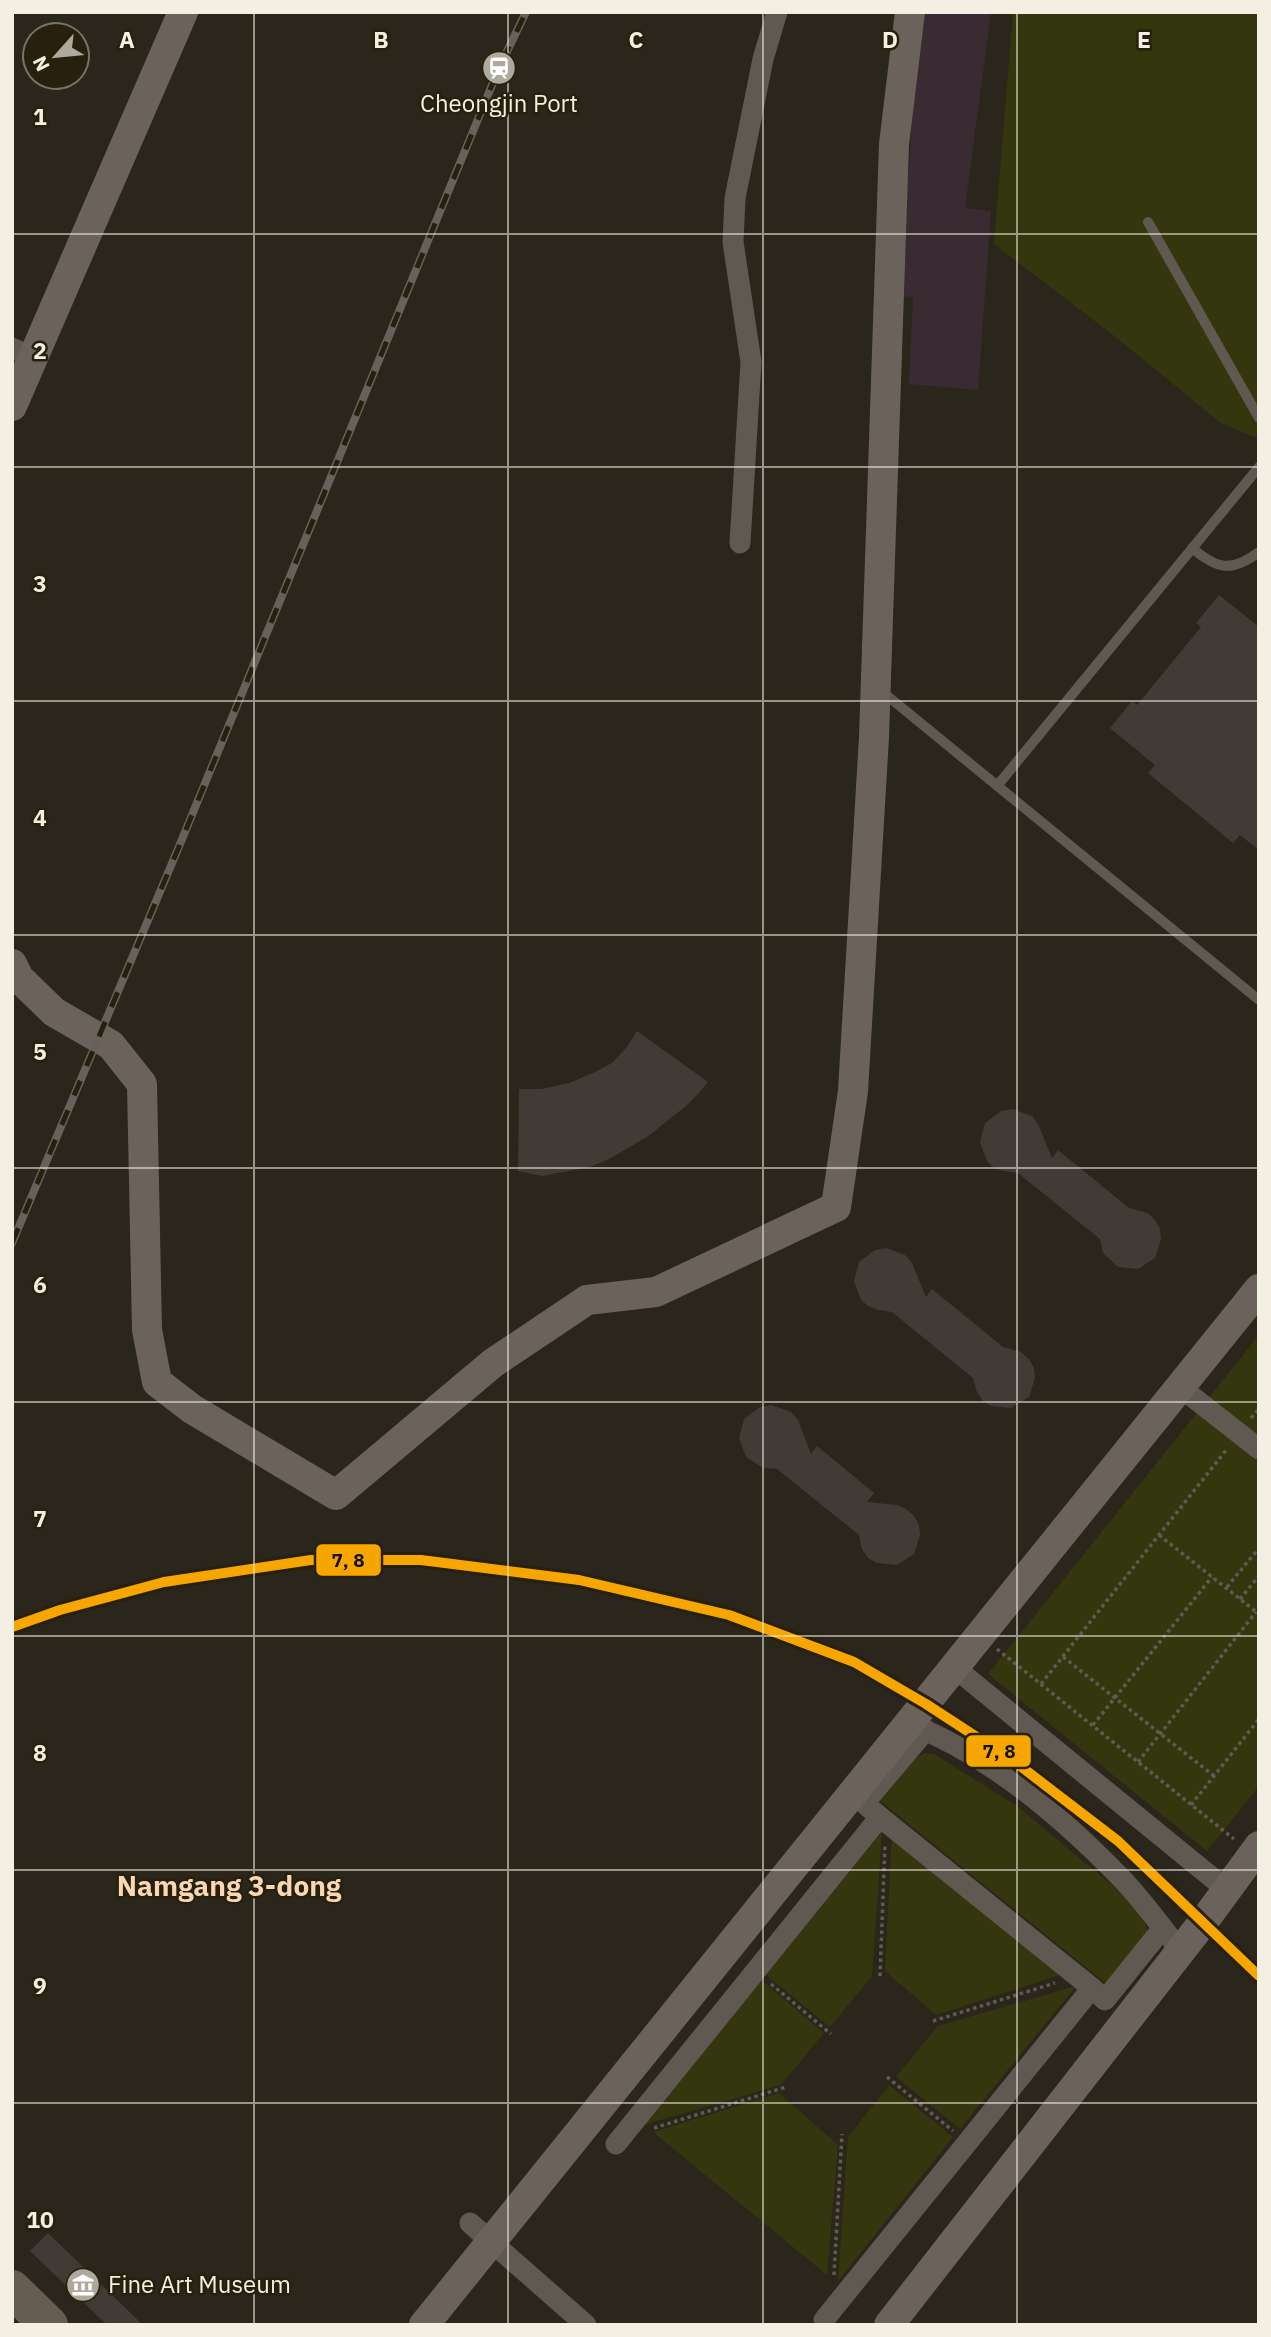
<svg xmlns="http://www.w3.org/2000/svg" width="1271" height="2337" viewBox="0 0 1271 2337" font-family="'IBM Plex Sans',sans-serif">
  <style>
    .commercial { fill: #3a2b32 }
    .green { fill: #34370d }
    .building { fill: #413b35 }
    .lines { fill: none; stroke-linecap: round; stroke-linejoin: round }
    .path { stroke: #5f5a52; stroke-width: 3.5; stroke-dasharray: 3.5 3.5; stroke-linecap: butt }
    .lane { stroke: #605951; stroke-width: 10 }
    .street { stroke: #605951; stroke-width: 21 }
    .secondary { stroke: #6b635b; stroke-width: 30 }
    .highway { stroke: #665d52; stroke-width: 38 }
    .rail-casing { stroke: #66625b; stroke-width: 8 }
    .rail { stroke: #26200c; stroke-width: 5; stroke-dasharray: 16; stroke-linecap: butt }
    .rail-1-casing { stroke: #26200c; stroke-width: 16 }
    .rail-1 { stroke: #f7a600; stroke-width: 10 }
    .grid { fill: none; stroke: #f3efe2; stroke-width: 2; stroke-opacity: 0.55 }
    .labels { text-anchor: middle; stroke-width: 5; stroke-linejoin: round; paint-order: stroke }
    .poi-label { font-size: 24px; fill: #f3efe2; stroke: #26200c }
    .quarter-label { font-size: 28px; font-weight: bold; fill: #f9d7b3; stroke: #26200c }
    .grid-label { font-size: 23px; text-anchor: middle; font-weight: bold; fill: #f3efe2; stroke: #26200c; stroke-width: 5; stroke-linejoin: round; paint-order: stroke }
    .line-badge { stroke: #26200c; stroke-width: 2.5 }
    .pale-badge-label { font-size: 19px; text-anchor: middle; font-weight: bold; fill: #111 }
  </style>
  <rect width="100%" height="100%" fill="#2a261b"/>
  <path class="commercial" d="M917,12H991L965,208L991,211L978,390L909,384L913,297L899,296L910,153Z"/>
  <path class="green" d="M1013,12H1259V439L1221,423L1117,338L994,244Z
    M1259,1335V1786L1207,1851L988,1674Z
    M925,1753L934,1754L1017,1806L1115,1888L1142,1916L1147,1929V1934L1108,1985L879,1800L910,1761Z
    M882,1832L872,1976L830,2027L766,1975Z
    M892,1833L1060,1975L936,2015L885,1971Z
    M761,1980L824,2033L781,2085L643,2125Z
    M1076,1986L960,2129L896,2077L938,2026Z
    M889,2085L953,2137L838,2281L848,2137Z
    M779,2093L838,2145L827,2275L653,2132Z"/>
  <path class="building" d="M1219,595L1259,627V850L1240,835L1233,843L1148,773L1155,765L1110,728L1132,701L1137,705L1201,627L1196,623Z
    M637,1031L708,1082L698,1094L686,1106L647,1137L609,1159L590,1167L542,1176L518,1171L519,1089H542L569,1083L595,1072L612,1063L626,1048Z
    M1012,1109L1032,1116L1038,1124L1052,1158L1058,1150L1129,1208L1148,1213L1155,1220L1160,1229L1161,1239L1155,1258L1138,1269L1118,1267L1103,1253L1100,1239L1018,1173L1004,1171L994,1168L987,1161L980,1142L985,1123L1001,1111Z
    M886,1248L905,1255L912,1263L926,1297L932,1289L1003,1347L1021,1352L1029,1359L1034,1368L1035,1378L1029,1397L1011,1408L991,1406L983,1401L977,1392L973,1378L892,1312L878,1310L868,1306L861,1300L854,1281L859,1262L875,1250Z
    M771,1405L791,1412L798,1420L811,1454L817,1446L874,1493L867,1502L897,1505L906,1509L914,1516L919,1525L920,1535L914,1554L897,1565L877,1563L868,1558L862,1549L859,1535L777,1469L763,1468L746,1457L739,1438L744,1419L760,1407Z
    M48,2233L143,2325H107L30,2251Z"/>
  <g class="lines">
    <path class="path" d="M1251,1418L1259,1409
      M1159,1535L1259,1614
      M1227,1587L1259,1548
      M1240,1599L1259,1576
      M997,1649L1234,1839
      M1063,1657L1214,1776
      M1041,1684L1227,1449
      M1093,1725L1212,1577
      M1138,1762L1256,1612
      M1191,1805L1259,1719
      M880,1976L885,1845
      M771,1984L831,2034
      M933,2021L1055,1983
      M887,2077L953,2131
      M654,2128L786,2087
      M834,2275L842,2134"/>
    <path class="lane" d="M1148,222L1259,418
      M1192,548C1217,569 1231,573 1259,552
      M879,689L1259,1000
      M997,786L1259,467"/>
    <path class="street" d="M12,348L32,357
      M740,543L751,362L733,242L735,198L763,59L777,12
      M1180,1387L1259,1449
      M955,1668L1226,1889
      M910,1724C989,1755 1061,1816 1120,1877C1142,1899 1161,1927 1181,1951
      M880,1817L864,1803L926,1730
      M1092,1988L1105,2000L1162,1929
      M616,2144L880,1817L1092,1988L824,2320
      M470,2223L586,2325"/>
    <path class="secondary" d="M12,406L183,12
      M12,964L19,978L54,1012L111,1045L142,1084L147,1330L157,1382L192,1409L336,1495L493,1363L587,1300L656,1292L836,1207L853,1091L874,737L894,144L910,12
      M424,2325L1259,1289
      M889,2325L1204,1921L1259,1846"/>
    <path class="highway" d="M12,2289L49,2325"/>
    <g class="rail-casing">
      <path id="rail" d="M12,1243L178,849L499,68L526,12"/>
    </g>
    <use href="#rail" class="rail"/>
    <g class="rail-1-casing">
      <path id="rail-1" d="M12,1627L60,1610L164,1582L311,1560H421L579,1580L729,1615L854,1662L926,1704L1015,1762L1118,1841L1259,1976"/>
    </g>
    <use href="#rail-1" class="rail-1"/>
  </g>
  <path class="grid" d="M254,12V2325M508,12V2325M763,12V2325M1017,12V2325M12,234H1259M12,467H1259M12,701H1259M12,935H1259M12,1168H1259M12,1402H1259M12,1636H1259M12,1870H1259M12,2103H1259"/>
  <defs>
    <g id="station-disc" transform="scale(1.75)"><circle r="9.5" fill="#ada99c" stroke="#26200c"/><path d="M-3-6H3Q5-6 5-4V2Q5 4 3 4L4.5 6H3L1.5 4h-3L-3 6H-4.5L-3 4Q-5 4-5 2V-4Q-5-6-3-6ZM-3.5-4v3h7v-3ZM-3.5 1v1.5H-2V1ZM2 1v1.5H3.5V1Z" fill="#fff"/></g>
    <g id="museum-disc" transform="scale(1.75)"><circle r="9.5" fill="#ada99c" stroke="#26200c"/><path d="M0-6L6-3V-2H-6V-3ZM-5-1h2V3h-2ZM-1-1h2V3h-2ZM3-1h2V3H3ZM-6 4H6V6H-6Z" fill="#fff"/></g>
  </defs>
  <g fill-rule="evenodd">
    <use href="#station-disc" x="499" y="68"/>
    <use href="#museum-disc" x="83" y="2285"/>
  </g>
  <g class="labels">
    <g class="poi-label">
      <text x="499" y="112">Cheongjin Port</text>
      <text x="108" y="2293" text-anchor="start">Fine Art Museum</text>
    </g>
    <g class="quarter-label">
      <text x="229" y="1896">Namgang 3-dong</text>
    </g>
  </g>
  <g class="grid-label">
    <text x="127" y="48">A</text>
    <text x="381" y="48">B</text>
    <text x="636" y="48">C</text>
    <text x="890" y="48">D</text>
    <text x="1144" y="48">E</text>
    <text x="40" y="125">1</text>
    <text x="40" y="359">2</text>
    <text x="40" y="592">3</text>
    <text x="40" y="826">4</text>
    <text x="40" y="1060">5</text>
    <text x="40" y="1293">6</text>
    <text x="40" y="1527">7</text>
    <text x="40" y="1761">8</text>
    <text x="40" y="1994">9</text>
    <text x="40" y="2228">10</text>
  </g>
  <g class="line-badge">
    <rect x="315" y="1543" width="67" height="34" rx="7" fill="#f7a600"/>
    <rect x="965" y="1734" width="67" height="34" rx="7" fill="#f7a600"/>
  </g>
  <g class="pale-badge-label">
    <text x="348" y="1567">7, 8</text>
    <text x="999" y="1758">7, 8</text>
  </g>
  <rect width="1271" height="2337" fill="none" stroke="#f3efe2" stroke-width="28"/>
  <g transform="translate(56 56) rotate(243)"><circle r="33" fill="#26200c" stroke="#787362" stroke-width="2"/>
  <path d="M0-5L12 26L0 18L-12 26Z" fill="#ada99c"/>
  <text y="-10" font-size="19" font-weight="bold" text-anchor="middle" fill="#f3efe2">N</text>
  </g>
</svg>
